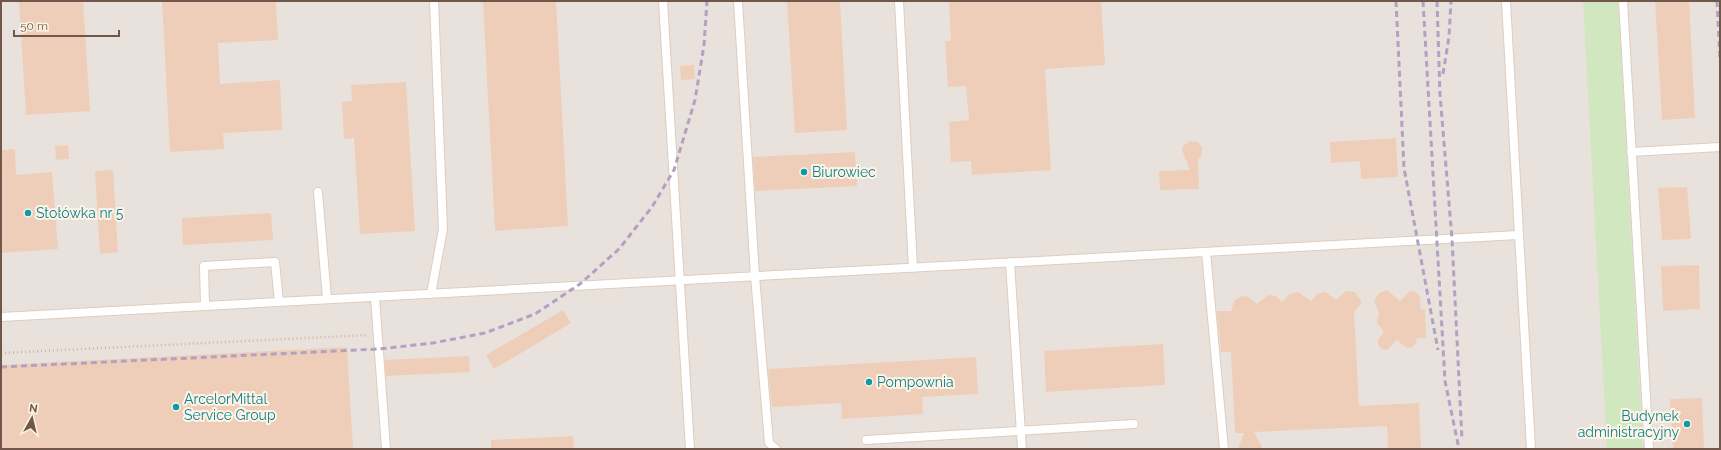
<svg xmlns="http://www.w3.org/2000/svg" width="1721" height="450" viewBox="0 0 1721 450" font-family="Raleway,sans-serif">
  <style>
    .industrial { fill: #e9e2dc }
    .green { fill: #d0e7c0 }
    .building { fill: #eeceb9 }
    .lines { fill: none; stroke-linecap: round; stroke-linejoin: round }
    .service-casing { stroke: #deccbd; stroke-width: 10 }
    .path { stroke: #d3b29d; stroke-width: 2.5; stroke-dasharray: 1 3; stroke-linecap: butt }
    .service { stroke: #fff; stroke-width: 8 }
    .rail { stroke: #b2a1c2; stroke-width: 3; stroke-dasharray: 6 4; stroke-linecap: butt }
    .culture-dot { fill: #0f9aa8; stroke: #fef4e6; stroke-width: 1.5 }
    .labels { text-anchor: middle; stroke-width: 4; stroke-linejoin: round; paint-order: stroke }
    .culture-label { font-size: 14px; fill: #0d838f; stroke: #fef4e6; text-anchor: start }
  </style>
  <rect width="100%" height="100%" fill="#fbf0e0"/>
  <path class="industrial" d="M1,1H1720V449H1Z"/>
  <path class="green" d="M1583,1H1618L1643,449H1607Z"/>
  <path class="building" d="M19,1H83L90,111L26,115Z
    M162,1H276L278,40L218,43L220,84L280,80L282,130L223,133L224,149L170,152Z
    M483,1H556L568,226L495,231Z
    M787,1H840L847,130L795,133Z
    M949,1H1101L1105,65L1045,69L1051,170L972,175L971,161L951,162L949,122L969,120L966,86L948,87L945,41H951Z
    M1655,1H1689L1695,118L1662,120Z
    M694,65L695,79L681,80L680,66Z
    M406,82L415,231L360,234L354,138L344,139L342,102L352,101L351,85Z
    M1396,138L1398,177L1361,179L1360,161L1331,163L1330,142Z
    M1190,141L1198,142L1202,148L1201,156L1198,160L1199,189L1160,190L1159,171L1190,170L1182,150L1183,146Z
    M68,145L69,159L56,160L55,146Z
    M15,149L16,175L52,172L58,249L1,253V150Z
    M855,152L857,186L755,191L753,157Z
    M113,170L118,252L100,254L95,171Z
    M1687,187L1691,239L1662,240L1658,188Z
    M271,213L273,240L183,245L182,218Z
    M1699,265L1700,309L1663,311L1661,266Z
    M1387,290L1400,301L1410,291L1416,292L1420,297L1421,310L1425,309L1426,338H1417L1415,345L1410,348L1405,347L1397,340L1387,350L1381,349L1378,344V339L1384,332L1377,323L1379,313L1374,301L1379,293Z
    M1346,291L1355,292L1362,303L1354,312L1359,406L1419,403L1421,449H1388L1387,426L1254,432L1263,449H1238L1244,433H1235L1231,352H1221L1217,311H1231L1234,301L1241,296L1249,297L1257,304L1268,295L1276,296L1282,302L1290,294L1298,292L1311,301L1317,294L1325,292L1336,300Z
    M563,310L571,323L494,369L486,355Z
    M1163,344L1165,385L1046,392L1044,351Z
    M347,347L353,449H1V365Z
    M469,356L470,372L386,376L385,360Z
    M976,357L978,394L922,397L923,414L842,419L841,403L772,407L768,369Z
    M1702,398L1704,449H1673L1670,399Z
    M573,436L574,449H491V440Z"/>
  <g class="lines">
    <g class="service-casing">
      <path id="service" d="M663,1L690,449
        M738,1L755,276L769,443L776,449
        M899,1L913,268
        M1506,1L1531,449
        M1623,1L1649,449
        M1631,152L1720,147
        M318,192L327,299
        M1206,252L1224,449
        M1010,262L1022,449
        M431,294L443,229L434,1
        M375,297L386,449
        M205,306L204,266L275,262L279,302
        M1,317L1518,235
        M866,440L1134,424"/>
    </g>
    <path class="path" d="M1,353L368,335"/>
    <use href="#service" class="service"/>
    <path class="rail" d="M1396,1L1404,168L1438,350
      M1423,1L1445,381L1459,449
      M1437,1L1440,94L1452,239L1462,440
      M1717,1L1720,60
      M1443,74L1449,37L1451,1
      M1,367L379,349L433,343L485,333L535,314L580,284L619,249L652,207L674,170L695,100L704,45L707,1"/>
  </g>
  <g class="culture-dot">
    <circle cx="804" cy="172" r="4"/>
    <circle cx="28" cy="213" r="4"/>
    <circle cx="869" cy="382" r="4"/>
    <circle cx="176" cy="407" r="4"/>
    <circle cx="1687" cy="424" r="4"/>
  </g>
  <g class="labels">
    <g class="culture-label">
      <text x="812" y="177">Biurowiec</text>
      <text x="36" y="218">Stołówka nr 5</text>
      <text x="877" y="387">Pompownia</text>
      <text x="184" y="404">ArcelorMittal<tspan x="184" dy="16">Service Group</tspan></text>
      <text x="1679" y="421" text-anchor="end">Budynek<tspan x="1679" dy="16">administracyjny</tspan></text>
    </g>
  </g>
  <rect width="1721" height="450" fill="none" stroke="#705749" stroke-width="4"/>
  <g transform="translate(32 418) rotate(8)" stroke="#fef4e6" stroke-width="3" paint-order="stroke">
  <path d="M0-3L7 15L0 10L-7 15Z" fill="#705749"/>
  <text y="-6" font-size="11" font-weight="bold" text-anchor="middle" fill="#705749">N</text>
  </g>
  <path d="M14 30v6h105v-6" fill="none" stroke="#705749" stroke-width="2"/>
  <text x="20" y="30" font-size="12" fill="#705749" stroke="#fef4e6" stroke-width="3" paint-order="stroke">50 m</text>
</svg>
